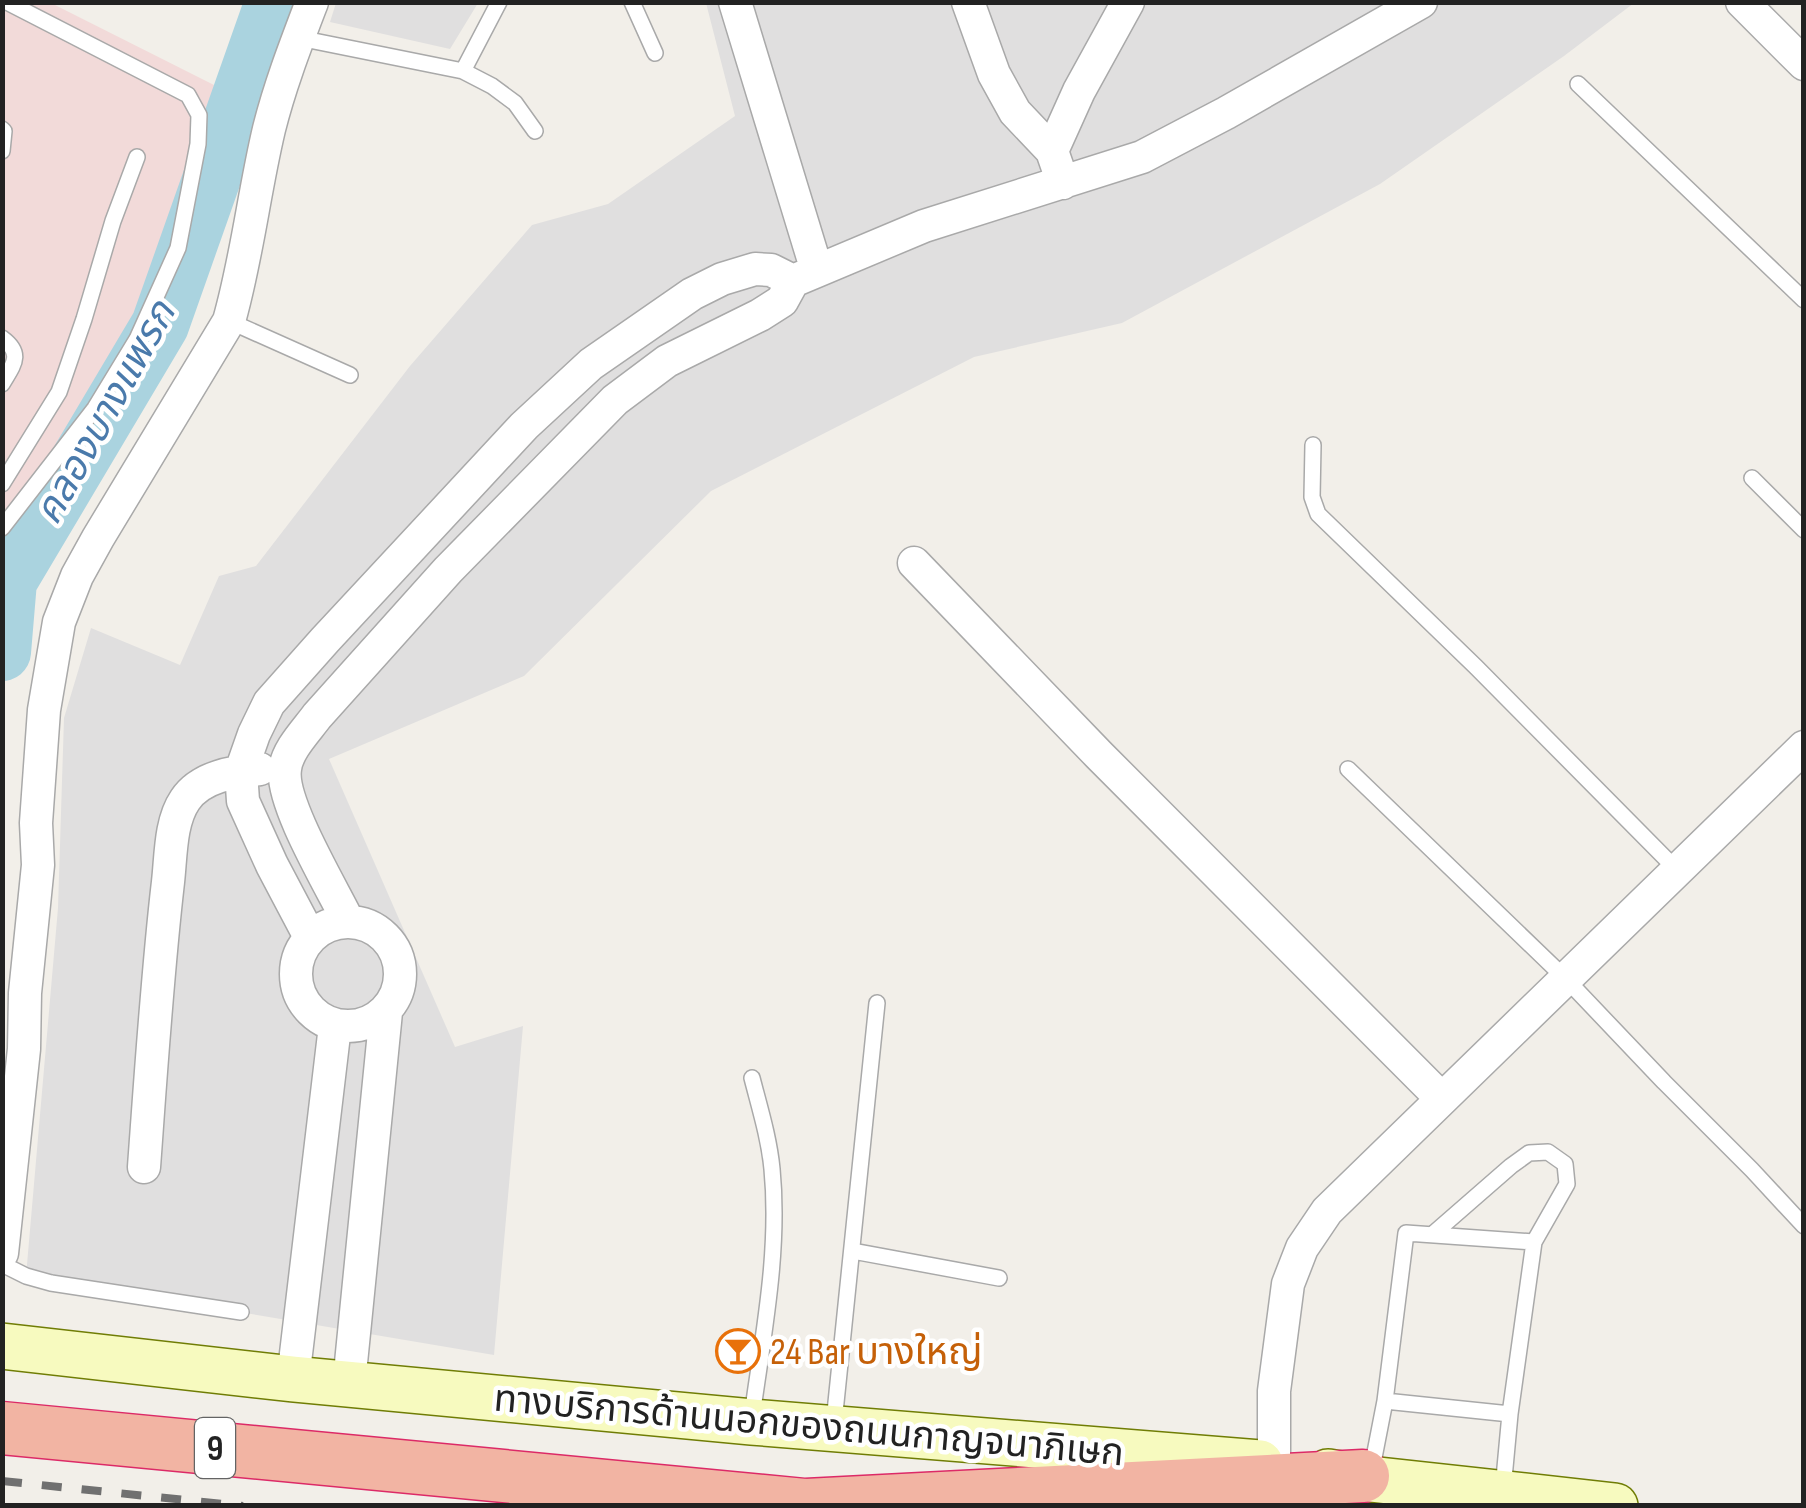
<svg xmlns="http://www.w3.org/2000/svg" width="1806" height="1508" viewBox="0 0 1806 1508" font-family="'Sofia Sans Condensed','Noto Sans Thai',sans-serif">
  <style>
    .residential { fill: #e0dfdf }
    .commercial { fill: #f2dad9 }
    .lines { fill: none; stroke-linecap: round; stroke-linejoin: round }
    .river { stroke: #aad3df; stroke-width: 58 }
    .service-casing { stroke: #a9a9a9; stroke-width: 18 }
    .minor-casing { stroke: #a9a9a9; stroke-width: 35 }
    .secondary-casing { stroke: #707d05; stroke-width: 48 }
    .trunk-casing { stroke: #dc2a67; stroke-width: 55 }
    .service { stroke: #fff; stroke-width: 15 }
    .minor { stroke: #fff; stroke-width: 32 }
    .secondary { stroke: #f7fabf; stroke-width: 45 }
    .trunk { stroke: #f2b4a3; stroke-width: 52 }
    .rail { stroke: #707070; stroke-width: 8; stroke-dasharray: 20 20; stroke-linecap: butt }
    .labels { text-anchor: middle; stroke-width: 9; stroke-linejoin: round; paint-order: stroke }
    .shield { fill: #fff; stroke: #646464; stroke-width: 2.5 }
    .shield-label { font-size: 35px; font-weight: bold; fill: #222 }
    .food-label { font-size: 38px; fill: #c56008; stroke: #fff; text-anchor: start }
    .street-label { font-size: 38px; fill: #222; stroke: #fff }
    .water-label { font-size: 40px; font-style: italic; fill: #4a7aab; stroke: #fff }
  </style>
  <rect width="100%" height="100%" fill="#f2efe9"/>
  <path class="residential" d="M336,3V2L478,3L450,49L330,22Z
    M706,3H1634L1564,56L1380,184L1122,323L974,357L711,491L524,676L329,759L455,1047L523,1026L494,1355L26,1276L58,908L64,718L91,628L180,665L219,576L256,566L410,366L532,225L608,204L735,116Z"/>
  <path class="commercial" d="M3,3H51L214,85L191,255L3,569Z"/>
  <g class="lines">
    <path class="river" d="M2,652L8,581L160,325L274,2"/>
    <g class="service-casing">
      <path id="service" d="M632,2L655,53
        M299,38L463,71L492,86L515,103L535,131
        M463,71L499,2
        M1578,84L1804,300
        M2,129L4,131L2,151
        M229,321L350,375
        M2,338C24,354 13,365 2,384
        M1313,445L1312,497L1318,514L1476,667L1677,870
        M1752,478L1804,530
        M2,484L59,392L84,319L113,221L137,157
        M2,528L95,408L137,339L178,248L198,144L199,115L188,95L7,2
        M1348,769L1566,979L1664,1082L1752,1170L1804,1226
        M752,1078C760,1109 769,1138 772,1169C780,1251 763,1335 752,1416
        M1433,1234L1511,1166L1529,1153L1548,1152L1565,1164L1567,1184L1534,1242L1510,1414L1503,1489
        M853,1251L999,1278
        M2,1264L26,1276L51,1283L241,1312
        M1385,1401L1510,1414
        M834,1422L877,1003
        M1371,1473L1385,1401L1406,1233L1534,1242"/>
    </g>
    <g class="minor-casing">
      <path id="minor" d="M735,2L817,271
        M968,2L994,74L1015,112L1052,151
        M1742,2L1804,64
        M1063,183L1052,151L1079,91L1128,2
        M914,563L1099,755L1442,1099
        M348,921C332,888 280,802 285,769C287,750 306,731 317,716L448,570L615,400L667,361L760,315L782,301L793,281L924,226L1142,157L1226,113L1421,2
        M296 974a52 52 0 1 1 104 0a52 52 0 1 1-104 0Z
        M310,937L272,865L243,801L241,771L254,734L269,703L325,640L524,426L591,364L692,294L722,279L755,269L771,270L793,281
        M144,1167C151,1072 157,977 168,882C171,856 170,822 185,800C201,776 234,772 260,769
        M2,1253L24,1049L25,993L38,865L36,823L44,710L59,622L77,576L98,538L229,321C247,258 254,192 269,129C280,85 296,44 312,2
        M293,1379L335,1026
        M349,1383L386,1012
        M1274,1464V1391L1288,1284L1302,1248L1327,1211L1804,747"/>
    </g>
    <g class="secondary-casing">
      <path id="secondary" d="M2,1346L293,1379L752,1422L1260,1463
        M1328,1472L1370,1479L1615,1506"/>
    </g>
    <g class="trunk-casing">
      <path id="trunk" d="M2,1428L815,1506
        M806,1505L1363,1476"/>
    </g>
    <use href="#service" class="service"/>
    <use href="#minor" class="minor"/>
    <use href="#secondary" class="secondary"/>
    <use href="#trunk" class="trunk"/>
    <path class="rail" d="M2,1481L243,1506"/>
  </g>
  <defs>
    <g id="bar-ring" transform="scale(2.25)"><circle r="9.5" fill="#fff" stroke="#e8710a" stroke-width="1.5"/><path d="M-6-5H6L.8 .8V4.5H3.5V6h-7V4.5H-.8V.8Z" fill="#e8710a"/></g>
  </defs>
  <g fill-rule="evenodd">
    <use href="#bar-ring" x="738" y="1351"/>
  </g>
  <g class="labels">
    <rect class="shield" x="195" y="1418" width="40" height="60" rx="8"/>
    <g class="shield-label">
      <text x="215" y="1460">9</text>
    </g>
    <g class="food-label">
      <text x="770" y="1364">24 Bar บางใหญ่</text>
    </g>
    <g class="street-label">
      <text transform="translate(809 1425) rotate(5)" y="13">ทางบริการด้านนอกของถนนกาญจนาภิเษก</text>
    </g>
    <g class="water-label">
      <text transform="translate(104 412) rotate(-61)" y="14">คลองบางแพรก</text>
    </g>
  </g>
  <rect width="1806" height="1508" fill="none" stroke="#222222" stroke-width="10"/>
</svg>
